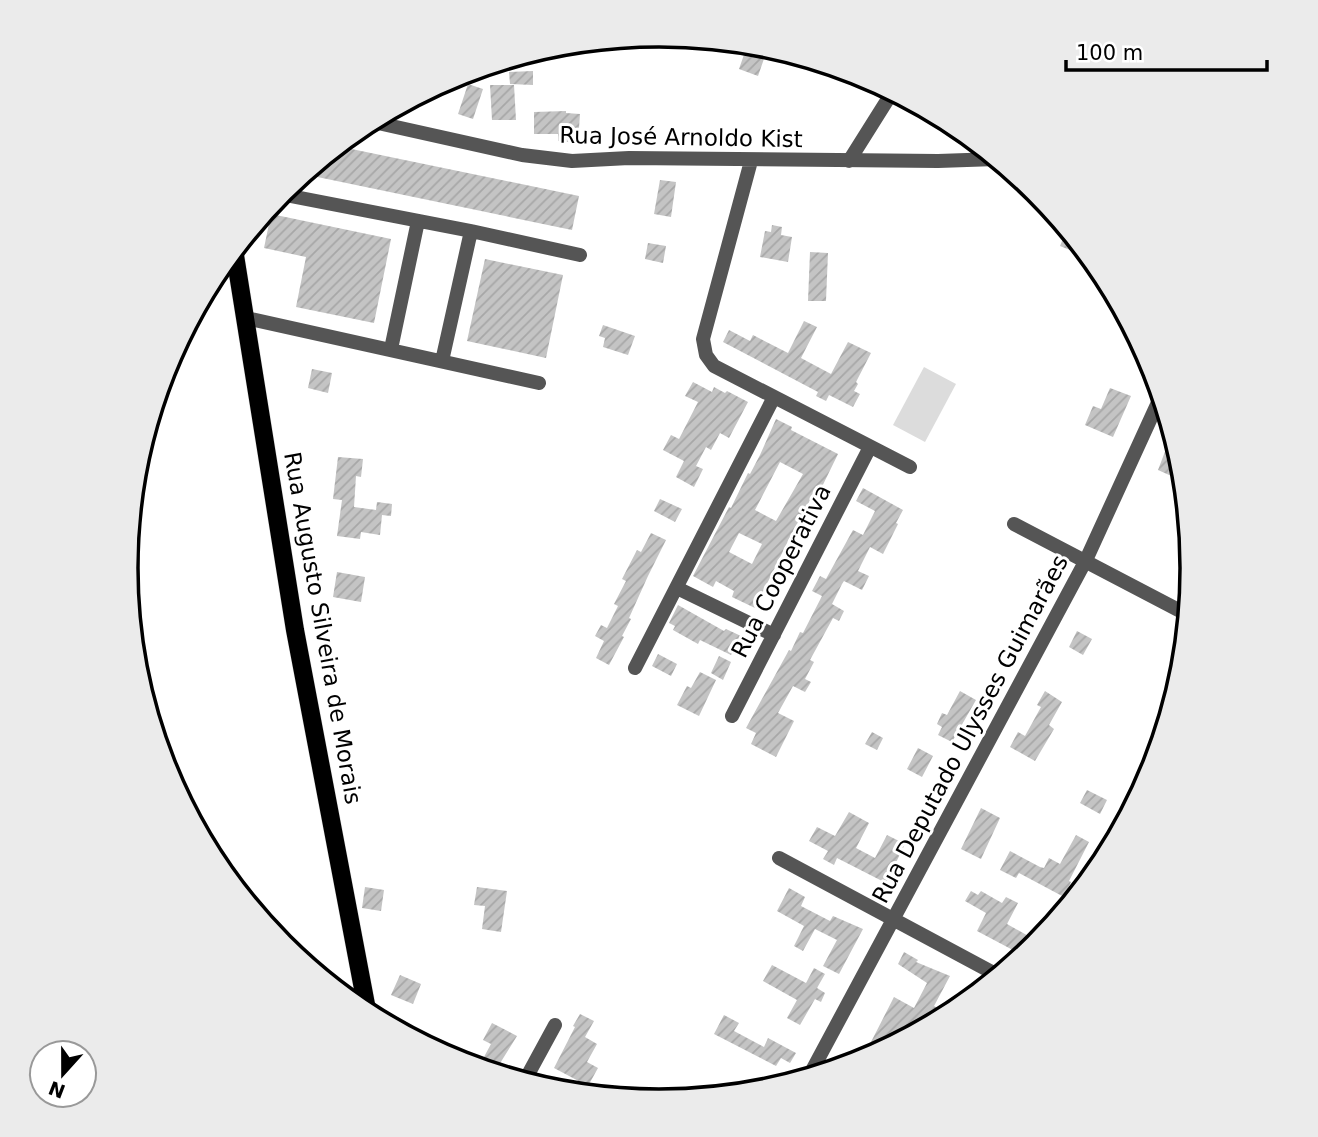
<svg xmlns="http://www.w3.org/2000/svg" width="1318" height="1137" viewBox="0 0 1318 1137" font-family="'DejaVu Sans',sans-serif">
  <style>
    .green { fill: #dcdcdc }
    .building { fill: url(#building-hatch); fill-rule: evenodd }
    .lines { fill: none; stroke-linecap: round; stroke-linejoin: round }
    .major-casing { stroke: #dbdbdb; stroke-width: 19 }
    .minor { stroke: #555; stroke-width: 14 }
    .major { stroke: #000; stroke-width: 18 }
    .labels { text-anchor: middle; stroke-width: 6; stroke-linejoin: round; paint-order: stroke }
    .street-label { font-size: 23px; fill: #000; stroke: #fff }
    .rim { fill: none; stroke: #000; stroke-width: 3.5 }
  </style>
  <defs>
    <pattern id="building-hatch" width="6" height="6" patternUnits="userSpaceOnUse" patternTransform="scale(1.75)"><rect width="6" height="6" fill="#c4c4c4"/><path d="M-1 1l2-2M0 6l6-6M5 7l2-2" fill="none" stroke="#a7a7a7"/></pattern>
  </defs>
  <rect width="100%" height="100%" fill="#fff"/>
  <path class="green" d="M924,367L956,384L925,442L893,425Z"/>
  <path class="building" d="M747,46L766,53L758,76L739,69Z
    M533,71V85L510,84L509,72Z
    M468,84L483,89L473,119L458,114Z
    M490,85H514L516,120H492Z
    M566,111V113L580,114L578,143L558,141V134H534V112Z
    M337,146L579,196L572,230L303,174Z
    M660,180L676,182L671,217L654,214Z
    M271,214L391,239L374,323L296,307L306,257L264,248Z
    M772,225L782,227L781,235L792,237L788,262L760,257L765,231L771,232Z
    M1067,229L1092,259L1060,246Z
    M648,243L666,246L663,263L645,259Z
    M810,252L828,253L826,301H808Z
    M485,259L563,275L546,358L467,341Z
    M804,321L817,327L801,358L831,374L848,342L871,353L856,382L858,384L854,391L860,394L853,407L829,395L826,401L816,396L818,392L723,342L729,330L750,341L753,335L788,353Z
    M603,325L635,336L628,355L603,347L605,338L599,336Z
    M312,369L332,373L328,393L308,388Z
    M693,382L712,392L714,387L725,393L727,391L748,402L729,438L720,433L711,450L706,447L696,466L703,469L694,487L676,477L684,461L663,450L671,435L679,439L698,402L685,396Z
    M1110,388L1131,396L1113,437L1085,425L1093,406L1101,409Z
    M776,419L792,427L791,430L838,454L814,503L810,500L791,535L755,608L732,597L734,591L716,581L713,587L693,576L729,507L731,508L748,473L750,474L760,455ZM780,462L803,474L776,521L755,510ZM739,533L762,544L752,564L729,552Z
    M1166,449L1179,454L1183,469L1178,479L1158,470Z
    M338,457L363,459L361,477L356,476L354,507L376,510L377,502L392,504L391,516L382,515L380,535L361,532L360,539L337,536L342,500L333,499Z
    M863,488L903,510L896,523L898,524L883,554L870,547L858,571L869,576L862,590L844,581L842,584L832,604L844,611L839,621L833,618L810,660L814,662L805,679L811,682L805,692L793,686L778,713L794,721L776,757L751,744L756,733L746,728L789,650L791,651L800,632L803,633L822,596L812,591L820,576L826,579L853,530L863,535L875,511L856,501Z
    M660,499L682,509L675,522L654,511Z
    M651,533L666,540L648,576L629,618L631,619L622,636L624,637L609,665L596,658L604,641L595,636L601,625L607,628L618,606L614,604L626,581L622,579L637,550L641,552Z
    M337,572L365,577L361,602L333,597Z
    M678,605L724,631L726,629L741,636L731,655L700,640L698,644L673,630L675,626L669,623Z
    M1077,631L1092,639L1083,655L1069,647Z
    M658,654L677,664L671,676L652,666Z
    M719,656L731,662L723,680L711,673Z
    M700,672L716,680L699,716L677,705L687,686L691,688Z
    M960,691L976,700L952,742L938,735L942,727L937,724L942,713L947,715Z
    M1045,691L1062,702L1049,725L1054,729L1035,761L1010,747L1018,732L1025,736L1041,707L1037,705Z
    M872,732L883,738L877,750L865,744Z
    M918,748L933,756L922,777L907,769Z
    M1087,790L1107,800L1100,814L1080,803Z
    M981,808L1000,818L981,859L961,849Z
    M849,812L869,823L856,848L875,858L887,835L905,844L886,883L837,858L834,865L823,859L828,851L809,841L817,827L835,836Z
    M1076,835L1089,842L1069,881L1071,882L1064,897L1019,873L1016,878L1000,870L1010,851L1040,867L1044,868L1049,858L1060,864Z
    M365,887L384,890L381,911L362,908Z
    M477,887L507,891L501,932L482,929L485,906L474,905Z
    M789,888L805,897L801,906L830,921L833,916L863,929L839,974L823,966L837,940L815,929L803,951L794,946L804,926L777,911Z
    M971,891L978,895L981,891L1002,903L1006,897L1018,903L1007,924L1039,942L1024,956L977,931L986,913L965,901Z
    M904,952L918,960L916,962L950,976L934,1006L942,1011L938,1020L931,1016L925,1028L918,1032L913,1029L908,1037L894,1045L885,1040L881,1047L871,1042L894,997L914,1008L927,983L898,964Z
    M772,965L806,983L814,968L825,974L817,988L825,993L821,1002L815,999L800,1025L787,1018L797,1000L763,981Z
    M400,975L421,984L413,1004L391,995Z
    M580,1014L594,1021L585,1037L597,1044L587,1062L598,1068L588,1086L554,1068L575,1027L573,1026Z
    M724,1015L739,1023L734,1031L764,1047L768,1038L796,1053L790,1063L781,1058L776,1066L714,1034Z
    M492,1023L517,1036L494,1073L478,1068L491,1044L483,1040Z"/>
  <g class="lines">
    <g class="major-casing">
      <path id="major" d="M234,249L295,630L368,1015"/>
    </g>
    <path class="minor" d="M369,121L522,155L572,161L629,158L938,161L996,159
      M751,161L703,339L706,355L714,366L910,467
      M849,161L893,91
      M280,194L471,231L580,255
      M246,318L539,383
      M391,349L418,221
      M442,361L471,231
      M1014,524L1188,615
      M677,588L774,635
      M635,668L774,397
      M732,716L870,447
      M779,858L999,976
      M808,1078L1086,560L1161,396
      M524,1082L555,1025"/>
    <use href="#major" class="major"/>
  </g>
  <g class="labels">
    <g class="street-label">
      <text transform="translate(681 137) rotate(1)" y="8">Rua José Arnoldo Kist</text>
      <text transform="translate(781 571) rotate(-63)" y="8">Rua Cooperativa</text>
      <text transform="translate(323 628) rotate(80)" y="8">Rua Augusto Silveira de Morais</text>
      <text transform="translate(970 729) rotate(-62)" y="8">Rua Deputado Ulysses Guimarães</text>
    </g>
  </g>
  <path d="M0 0H1318V1137H0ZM138 568a521 521 0 1 1 1042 0a521 521 0 1 1-1042 0Z" fill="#ebebeb" fill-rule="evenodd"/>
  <path class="rim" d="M138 568a521 521 0 1 1 1042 0a521 521 0 1 1-1042 0Z"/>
  <g transform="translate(63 1074) rotate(201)"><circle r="33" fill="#ffffff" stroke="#999999" stroke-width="2"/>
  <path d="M0-5L12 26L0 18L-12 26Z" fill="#000000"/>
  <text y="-10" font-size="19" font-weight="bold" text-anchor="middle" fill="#000000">N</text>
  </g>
  <path d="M1066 60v10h201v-10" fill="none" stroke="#000000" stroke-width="3.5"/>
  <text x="1076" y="60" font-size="21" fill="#000000" stroke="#ffffff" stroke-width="5" paint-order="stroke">100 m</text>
</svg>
